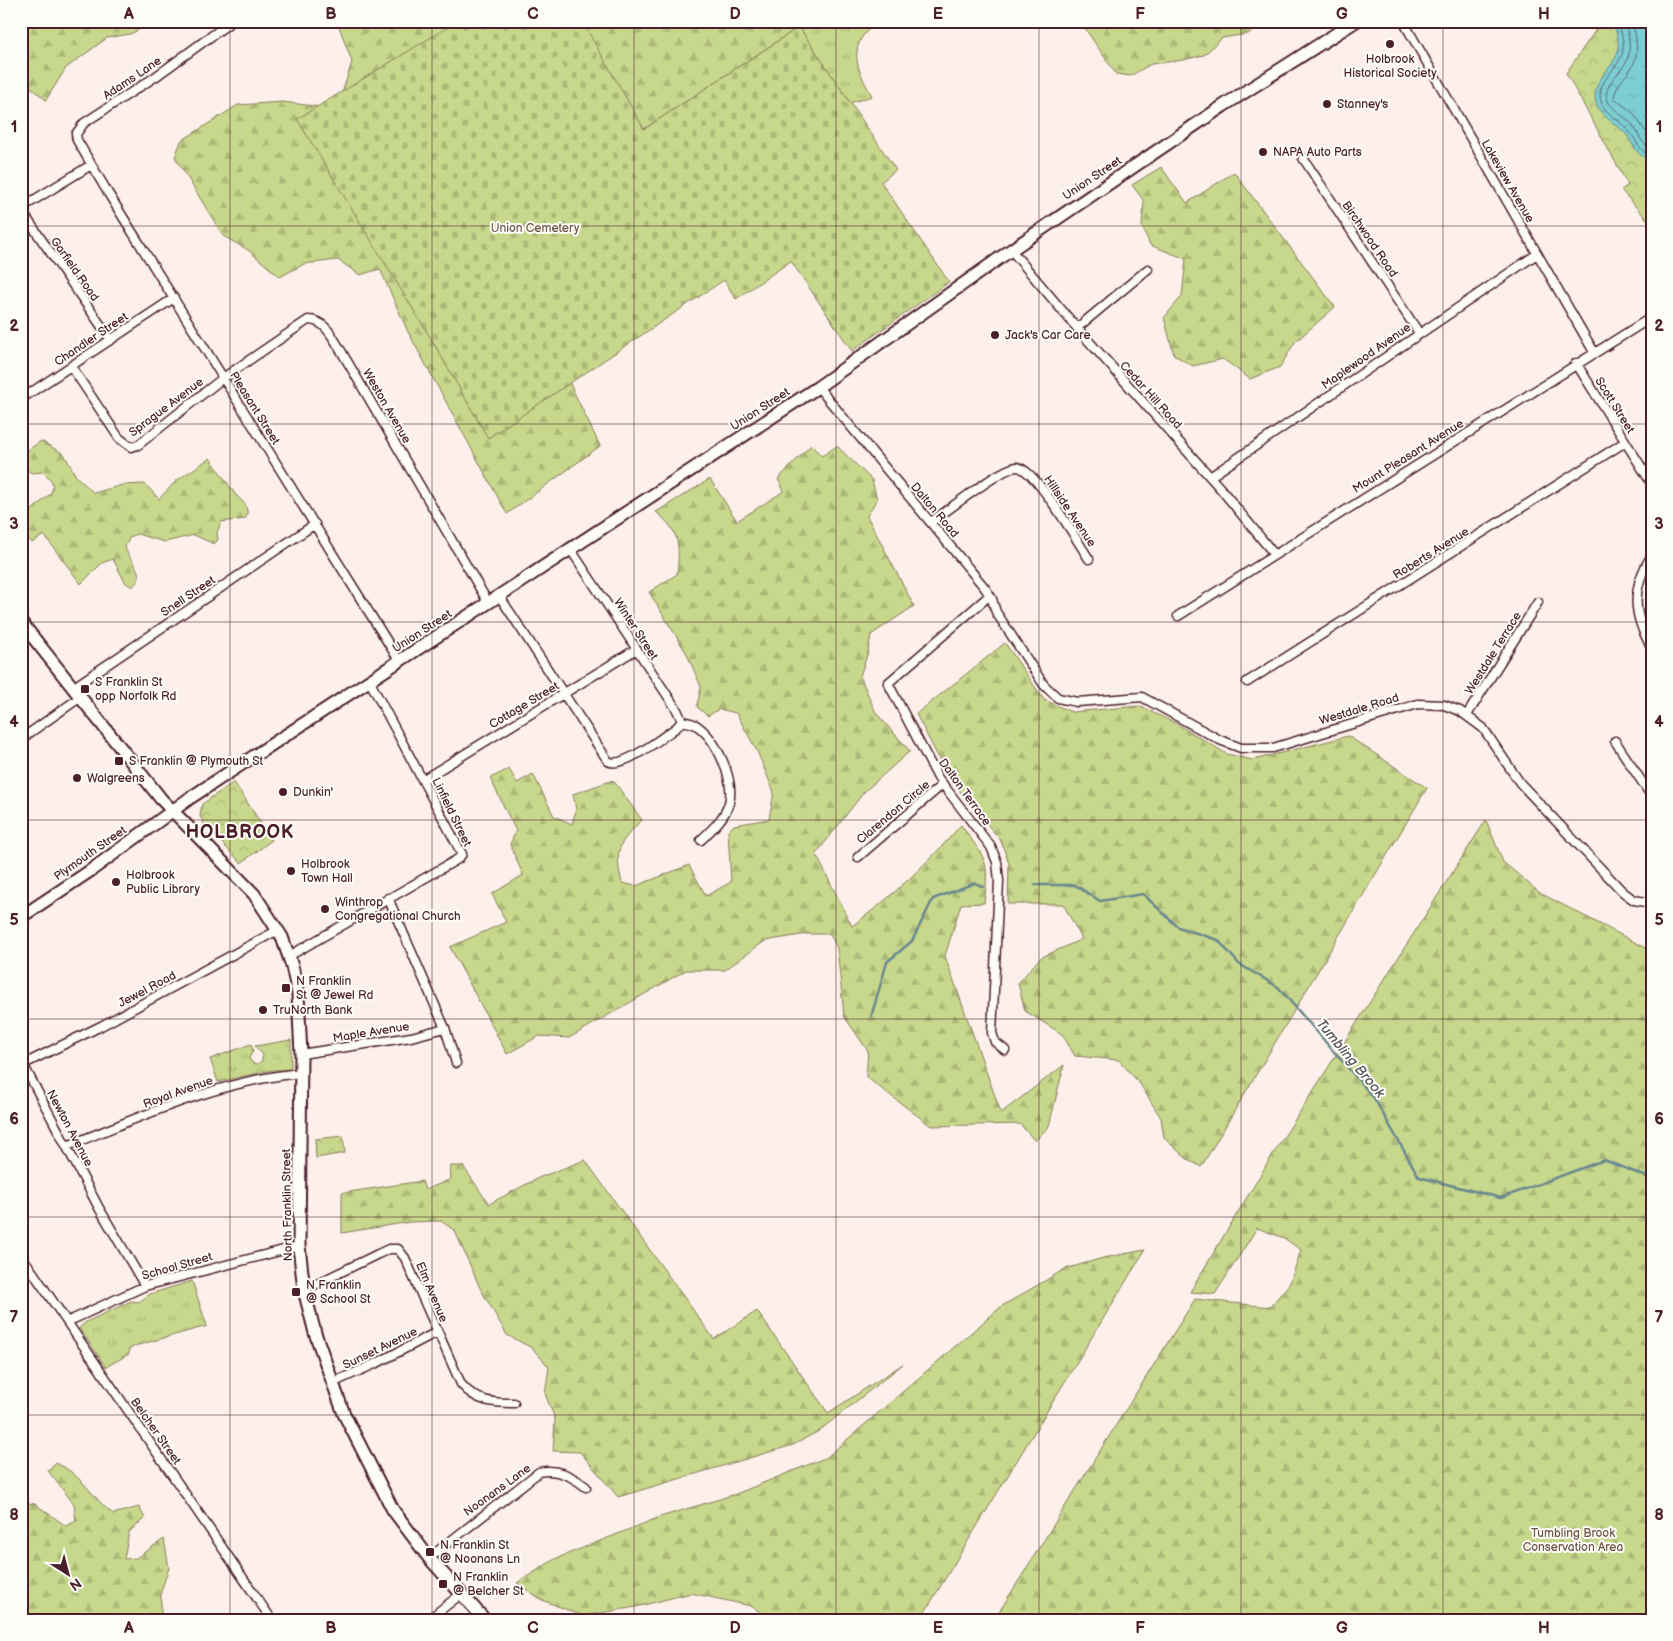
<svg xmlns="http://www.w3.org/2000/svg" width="1673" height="1641" viewBox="0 0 1673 1641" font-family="'Balsamiq Sans',sans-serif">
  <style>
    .grass { fill: url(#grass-tufts); stroke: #887b5b }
    .forest { fill: url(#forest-firs); stroke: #887b5b }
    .cemetery { fill: url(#cemetery-stones); stroke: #887b5b }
    .park { fill: url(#park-crowns); stroke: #887b5b }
    .water { fill: url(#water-ripples); stroke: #688890 }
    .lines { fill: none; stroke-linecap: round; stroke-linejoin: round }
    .shore { stroke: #5e656e; stroke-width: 1 }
    .stream { stroke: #688890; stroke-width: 2.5 }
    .street-casing { stroke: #4a1f2b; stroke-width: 11 }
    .secondary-casing { stroke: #4a1f2b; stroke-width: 15 }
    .street { stroke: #fdfcf7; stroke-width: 8 }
    .secondary { stroke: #fdfcf7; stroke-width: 11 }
    .grid { fill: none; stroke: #4a1f2b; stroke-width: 1; stroke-opacity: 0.55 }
    .poi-dot { fill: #4a1f2b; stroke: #fdfcf7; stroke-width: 2 }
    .labels { text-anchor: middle; stroke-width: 4; stroke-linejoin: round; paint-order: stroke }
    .poi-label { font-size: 12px; fill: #4a1f2b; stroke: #fdfcf7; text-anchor: start }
    .street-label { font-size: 12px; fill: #4a1f2b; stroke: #fdfcf7 }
    .park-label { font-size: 12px; fill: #705648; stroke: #fdfcf7 }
    .water-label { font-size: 14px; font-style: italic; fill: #59545d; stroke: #fdfcf7 }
    .district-label { font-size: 18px; font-weight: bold; letter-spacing: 1px; fill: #4a1f2b; stroke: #fdfcf7 }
    .neatline { fill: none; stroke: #4a1f2b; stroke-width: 2 }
    .grid-label { font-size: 16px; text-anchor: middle; font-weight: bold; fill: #4a1f2b }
  </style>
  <defs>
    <pattern id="grass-tufts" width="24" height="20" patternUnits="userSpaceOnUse" patternTransform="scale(1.25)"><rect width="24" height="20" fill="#c7d78b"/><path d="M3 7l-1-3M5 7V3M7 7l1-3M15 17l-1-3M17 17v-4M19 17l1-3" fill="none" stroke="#acb878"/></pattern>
    <pattern id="forest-firs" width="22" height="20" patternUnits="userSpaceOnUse" patternTransform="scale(1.25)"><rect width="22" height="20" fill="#c7d78b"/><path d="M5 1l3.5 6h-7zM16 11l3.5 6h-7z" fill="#acb878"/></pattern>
    <pattern id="cemetery-stones" width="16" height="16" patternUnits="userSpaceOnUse" patternTransform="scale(1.25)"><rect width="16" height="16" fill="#c7d78b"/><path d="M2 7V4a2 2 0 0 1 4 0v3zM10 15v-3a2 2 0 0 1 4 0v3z" fill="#acb878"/></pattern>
    <pattern id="park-crowns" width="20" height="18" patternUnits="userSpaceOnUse" patternTransform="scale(1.25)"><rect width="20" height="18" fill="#c7d78b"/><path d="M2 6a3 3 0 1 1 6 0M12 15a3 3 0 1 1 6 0" fill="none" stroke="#acb878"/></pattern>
    <pattern id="water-ripples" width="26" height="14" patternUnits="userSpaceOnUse" patternTransform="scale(1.25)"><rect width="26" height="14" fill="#7cced3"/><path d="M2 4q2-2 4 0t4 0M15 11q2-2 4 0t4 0" fill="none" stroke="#6db0b5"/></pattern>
  </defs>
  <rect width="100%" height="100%" fill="#fdf0eb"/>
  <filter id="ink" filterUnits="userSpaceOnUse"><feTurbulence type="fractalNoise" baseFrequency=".02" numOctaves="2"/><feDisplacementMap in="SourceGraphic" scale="10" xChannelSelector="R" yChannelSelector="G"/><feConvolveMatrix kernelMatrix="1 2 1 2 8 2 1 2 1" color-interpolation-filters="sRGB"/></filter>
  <g filter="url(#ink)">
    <path class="grass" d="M799,21H877C872,27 864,33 861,39C850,59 863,79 872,96L850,103L799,27Z
      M291,1040V1070H272L218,1082L210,1059L251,1044L253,1051L249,1058L252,1063L257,1064L261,1062L263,1055L255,1046Z
      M192,1281L207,1326L135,1346L129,1349V1354L106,1367L79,1328L86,1322L131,1301L139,1302L150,1294Z"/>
    <path class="forest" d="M21,21H157L130,34L107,38L66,68L46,100L21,79Z
      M337,21H799V27L644,129L483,204L600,446L507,514L408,332L380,269L360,275L338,260L304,264L280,277L248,250L223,236L175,157L181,141L238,105L283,102L337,109L352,62Z
      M1080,21H1267L1248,34L1222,38L1204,55L1183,60L1151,64L1130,76L1116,74Z
      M1161,167L1187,203L1234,172L1335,307L1295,342L1280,367L1250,379L1223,359L1193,366L1174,355L1164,318L1182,296L1186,259L1150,245L1142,226L1144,201L1132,185Z
      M41,441L64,454L76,476L94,493L122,485L145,484L159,499L176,481L210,458L235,494L245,504L248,514L245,519L221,522L217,533L218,540L214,544L194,535L165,542L137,534L130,537L125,547C129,562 149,574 132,587L125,582L113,559L102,563L81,584L44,535L32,543L21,532V520L51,493C55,483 51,479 43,472L32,473L21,467V455Z
      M811,445L822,456L837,446L872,480L877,499L867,516L914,606L871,635L868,652L860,676L876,713L910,751L864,792L816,854L852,926C892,897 929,862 961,825C986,860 990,859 984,903L961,904L945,956L1001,1113L1064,1065L1049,1126L1035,1141L1020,1124L931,1126L866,1077L868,1051L844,1016L837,948L830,934H807L765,941L725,970H686L569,1038L539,1036L507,1054L450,947L506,922L492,894L523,875L510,844L516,831L490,778L509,769L517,783L533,774L554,816L572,824L576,810L573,794L613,780L642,820C618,844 614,849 622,883L636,886L689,865L706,896L731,882L728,831L734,825L769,819L774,792L757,751L736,713L719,709L708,716L697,707L701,687L687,654L649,592L677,574C680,545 680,531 656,512L710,479L737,521L784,491L778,479Z
      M1005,643L1044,700L1072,712L1139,706L1177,724L1227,754L1253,760L1348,736L1427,788L1201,1167L1186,1158L1164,1138L1161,1118L1140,1084L1119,1060L1075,1056L1062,1034L1025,1011L1018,983L1040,958L1082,939L1063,904H1008L1009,864L1001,841L949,778L916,714Z
      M1486,820L1503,862L1540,893L1652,951V1620H994L1195,1299L1270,1307L1290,1283L1301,1250L1284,1238L1257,1228L1215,1294L1190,1292L1273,1154Z
      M585,1160L714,1339L757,1311L828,1413L903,1364L819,1431L793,1445L618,1497L580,1452L553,1451L555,1419L545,1394L549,1367L532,1348L507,1335L480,1288L455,1231L441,1221L410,1222L342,1233V1193L422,1181L425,1190L451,1179L450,1166H463L489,1204L538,1178Z
      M1145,1250L920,1620H772L751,1606L691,1593L636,1607L583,1616L542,1600L517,1583L555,1559L660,1517L736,1494L827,1457L1002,1306L1065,1269L1103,1258Z
      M56,1463C82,1474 92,1498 113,1514L139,1507L145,1518L129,1532L124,1559L136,1558L164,1539L169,1568L161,1591V1620H21V1502L35,1504L66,1526L76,1521L74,1504L48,1471Z"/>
    <path class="cemetery" d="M458,21H582L644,129L799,27L896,170L881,182L949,282L852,351L791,261L736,299L724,280L488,438L433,342L297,119Z"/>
    <path class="park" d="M1602,21H1652V225L1621,190L1628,185L1566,73Z
      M234,782L272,840L241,863L204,824L200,816L202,804Z
      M343,1136L345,1153L316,1158L315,1139Z"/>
    <path class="water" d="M1613,21H1652V160C1636,157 1635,146 1626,134C1618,125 1603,118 1598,107C1585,81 1618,68 1618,48C1619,39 1615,29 1613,21Z"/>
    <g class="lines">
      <path class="shore" d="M1618,21C1620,29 1624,40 1623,48C1623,68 1592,81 1602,104C1606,114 1622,122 1629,131C1637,140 1639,153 1652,155
        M1625,21C1628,34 1632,47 1627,60C1622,73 1601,85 1608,101C1610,107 1627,119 1633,125C1638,133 1643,147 1652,149
        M1632,21C1636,36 1640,54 1632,67C1625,78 1616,84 1614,98L1633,113L1652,141"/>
      <path class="stream" d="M1035,885H1075L1100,901L1143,894L1178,927L1218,940L1239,964L1278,987L1374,1098L1419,1177L1501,1198L1604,1160L1652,1179
        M871,1017L887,962L912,941L933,899L975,883L983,887"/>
      <g class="street-casing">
        <path id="street" d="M232,21L155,77L84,123L76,134L77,140L108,193L400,662
          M1403,21L1594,352
          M1303,158L1419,333
          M21,208L91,165
          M21,210L111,340
          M1011,250L1077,328L1220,488L1274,554
          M1077,328L1148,269
          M1576,363L1652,484
          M71,366L119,438L131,447L138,445L223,378L308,320C325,320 332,336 340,349L489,604
          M818,387L985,588L992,599L996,612L1044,685L1058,698L1077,702L1142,697L1220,740L1241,748H1273L1418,704L1444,705L1460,711L1483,728L1520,783L1623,892L1634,900L1652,903
          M21,399L174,298
          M1210,477L1537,254
          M931,522C946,512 1002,467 1017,467C1035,468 1078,542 1089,559
          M571,550L677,710L682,721
          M1652,555C1631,588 1632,615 1652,648
          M990,595L888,683L938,778L991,847L997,862L999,881L992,1033L995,1042L1005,1050
          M500,597L608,761C622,770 664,736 677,727L682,721
          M1178,616L1652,317
          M1247,682L1625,442
          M74,687L315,524
          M1467,715L1538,602
          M682,721C686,722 692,723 696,725C717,739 735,780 729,803C725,818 712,829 701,840
          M21,739L82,696
          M1615,741L1652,797
          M424,779L635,650
          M858,857L943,784
          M388,898L445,1028L456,1063
          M289,956L458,859L462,854L370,682
          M301,1054L411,1037L445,1028
          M22,1062L99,1208L145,1286
          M24,1064L101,1026L278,930
          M67,1146C143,1116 218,1081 300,1073
          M21,1255L272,1620
          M304,1290L378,1254L389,1249H398L405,1258L461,1384C476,1402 493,1403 514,1403
          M67,1322L145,1286L299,1246
          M332,1383L379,1362L437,1332
          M429,1558L539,1472C557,1468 572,1476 586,1487
          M428,1620L461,1594"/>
      </g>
      <g class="secondary-casing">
        <path id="secondary" d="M21,622L161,799L254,894L282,937L292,966L298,994L301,1054L299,1246L304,1290L315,1333L344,1414L393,1510L429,1558L485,1620
          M21,917L90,871L190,798L818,387L1011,250L1223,106L1356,21"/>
      </g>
      <use href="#street" class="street"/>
      <use href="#secondary" class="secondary"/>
    </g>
  </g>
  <path class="grid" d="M230,21V1620M432,21V1620M634,21V1620M836,21V1620M1039,21V1620M1241,21V1620M1443,21V1620M21,226H1652M21,424H1652M21,622H1652M21,820H1652M21,1019H1652M21,1217H1652M21,1415H1652"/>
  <g class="poi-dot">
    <circle cx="1390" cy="44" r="5"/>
    <circle cx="1327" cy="104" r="5"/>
    <circle cx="1263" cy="152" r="5"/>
    <circle cx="995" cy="335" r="5"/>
    <rect x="80" y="684" width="10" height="10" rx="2.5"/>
    <rect x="114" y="756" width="10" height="10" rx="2.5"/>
    <circle cx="77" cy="778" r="5"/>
    <circle cx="283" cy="792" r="5"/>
    <circle cx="291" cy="871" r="5"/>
    <circle cx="116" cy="882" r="5"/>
    <circle cx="325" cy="909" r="5"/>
    <rect x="281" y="983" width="10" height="10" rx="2.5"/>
    <circle cx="263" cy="1010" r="5"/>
    <rect x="291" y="1287" width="10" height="10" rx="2.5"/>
    <rect x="425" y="1547" width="10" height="10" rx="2.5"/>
    <rect x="438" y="1579" width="10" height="10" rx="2.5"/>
  </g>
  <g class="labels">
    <g class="poi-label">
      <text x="1390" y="63" text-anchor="middle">Holbrook<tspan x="1390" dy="14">Historical Society</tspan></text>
      <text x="1337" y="108">Stanney's</text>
      <text x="1273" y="156">NAPA Auto Parts</text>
      <text x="1005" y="339">Jack's Car Care</text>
      <text x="95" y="686">S Franklin St<tspan x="95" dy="14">opp Norfolk Rd</tspan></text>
      <text x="129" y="765">S Franklin @ Plymouth St</text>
      <text x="87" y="782">Walgreens</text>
      <text x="293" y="796">Dunkin'</text>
      <text x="301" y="868">Holbrook<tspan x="301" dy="14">Town Hall</tspan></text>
      <text x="126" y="879">Holbrook<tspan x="126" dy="14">Public Library</tspan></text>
      <text x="335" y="906">Winthrop<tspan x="335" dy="14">Congregational Church</tspan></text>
      <text x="296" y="985">N Franklin<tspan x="296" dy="14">St @ Jewel Rd</tspan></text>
      <text x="273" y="1014">TruNorth Bank</text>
      <text x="306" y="1289">N Franklin<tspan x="306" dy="14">@ School St</tspan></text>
      <text x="440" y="1549">N Franklin St<tspan x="440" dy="14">@ Noonans Ln</tspan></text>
      <text x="453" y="1581">N Franklin<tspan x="453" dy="14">@ Belcher St</tspan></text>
    </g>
    <g class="street-label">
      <text transform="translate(132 78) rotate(-34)" y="4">Adams Lane</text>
      <text transform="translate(1092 178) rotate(-34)" y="4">Union Street</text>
      <text transform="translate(1508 181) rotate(60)" y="4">Lakeview Avenue</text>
      <text transform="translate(1370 239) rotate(56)" y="4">Birchwood Road</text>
      <text transform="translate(75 269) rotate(55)" y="4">Garfield Road</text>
      <text transform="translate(91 339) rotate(-34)" y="4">Chandler Street</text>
      <text transform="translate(1366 356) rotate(-35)" y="4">Maplewood Avenue</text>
      <text transform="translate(1151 395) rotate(48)" y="4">Cedar Hill Road</text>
      <text transform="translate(1615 405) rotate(58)" y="4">Scott Street</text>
      <text transform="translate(387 406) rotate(60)" y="4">Weston Avenue</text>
      <text transform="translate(166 407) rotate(-37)" y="4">Sprague Avenue</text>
      <text transform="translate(255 408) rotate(58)" y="4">Pleasant Street</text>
      <text transform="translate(760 409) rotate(-33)" y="4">Union Street</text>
      <text transform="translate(1408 456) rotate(-32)" y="4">Mount Pleasant Avenue</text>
      <text transform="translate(935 510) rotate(50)" y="4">Dalton Road</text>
      <text transform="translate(1070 511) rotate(56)" y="4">Hillside Avenue</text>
      <text transform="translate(1431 553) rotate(-32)" y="4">Roberts Avenue</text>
      <text transform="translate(188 596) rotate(-34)" y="4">Snell Street</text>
      <text transform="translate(636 629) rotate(57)" y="4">Winter Street</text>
      <text transform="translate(422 631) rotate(-33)" y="4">Union Street</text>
      <text transform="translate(1493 653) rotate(-58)" y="4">Westdale Terrace</text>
      <text transform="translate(524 705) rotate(-31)" y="4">Cottage Street</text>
      <text transform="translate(1359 709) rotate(-17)" y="4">Westdale Road</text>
      <text transform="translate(965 792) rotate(54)" y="4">Dalton Terrace</text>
      <text transform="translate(452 812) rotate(64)" y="4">Linfield Street</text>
      <text transform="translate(893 812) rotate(-40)" y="4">Clarendon Circle</text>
      <text transform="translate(90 853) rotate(-35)" y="4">Plymouth Street</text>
      <text transform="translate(147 989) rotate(-28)" y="4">Jewel Road</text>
      <text transform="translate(371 1032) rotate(-9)" y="4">Maple Avenue</text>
      <text transform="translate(178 1092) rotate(-20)" y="4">Royal Avenue</text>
      <text transform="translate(70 1128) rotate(62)" y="4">Newton Avenue</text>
      <text transform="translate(287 1205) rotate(-91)" y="4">North Franklin Street</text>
      <text transform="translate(177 1266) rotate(-16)" y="4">School Street</text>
      <text transform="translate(432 1292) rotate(67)" y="4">Elm Avenue</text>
      <text transform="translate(380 1348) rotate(-26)" y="4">Sunset Avenue</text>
      <text transform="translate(156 1431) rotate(55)" y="4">Belcher Street</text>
      <text transform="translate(497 1490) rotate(-36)" y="4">Noonans Lane</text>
    </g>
    <g class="park-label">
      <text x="535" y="232">Union Cemetery</text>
      <text x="1573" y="1537">Tumbling Brook<tspan x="1573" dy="14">Conservation Area</tspan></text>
    </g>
    <g class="water-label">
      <text transform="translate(1351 1058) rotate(50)" y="5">Tumbling Brook</text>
    </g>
    <g class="district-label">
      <text x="240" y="838">HOLBROOK</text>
    </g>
  </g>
  <rect width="1673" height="1641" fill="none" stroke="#fdfcf7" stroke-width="55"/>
  <g transform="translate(68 1574) rotate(144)" stroke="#fdfcf7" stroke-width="4" paint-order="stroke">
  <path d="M0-4L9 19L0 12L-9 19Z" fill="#4a1f2b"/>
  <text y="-8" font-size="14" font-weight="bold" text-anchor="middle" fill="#4a1f2b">N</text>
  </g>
  <rect x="28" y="28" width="1618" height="1586" class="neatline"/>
  <g class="grid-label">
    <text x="129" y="19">A</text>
    <text x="331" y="19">B</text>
    <text x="533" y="19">C</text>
    <text x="735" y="19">D</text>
    <text x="938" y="19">E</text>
    <text x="1140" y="19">F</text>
    <text x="1342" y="19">G</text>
    <text x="1544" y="19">H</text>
    <text x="14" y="132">1</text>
    <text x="1659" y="132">1</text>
    <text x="14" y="331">2</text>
    <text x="1659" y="331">2</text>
    <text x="14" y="529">3</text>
    <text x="1659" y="529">3</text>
    <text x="14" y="727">4</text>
    <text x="1659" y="727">4</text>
    <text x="14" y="925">5</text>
    <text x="1659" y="925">5</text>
    <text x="14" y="1124">6</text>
    <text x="1659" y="1124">6</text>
    <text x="14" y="1322">7</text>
    <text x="1659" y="1322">7</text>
    <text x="14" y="1520">8</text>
    <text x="1659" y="1520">8</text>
    <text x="129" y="1633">A</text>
    <text x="331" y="1633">B</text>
    <text x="533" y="1633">C</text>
    <text x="735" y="1633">D</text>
    <text x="938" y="1633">E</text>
    <text x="1140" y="1633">F</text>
    <text x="1342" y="1633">G</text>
    <text x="1544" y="1633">H</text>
  </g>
</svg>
